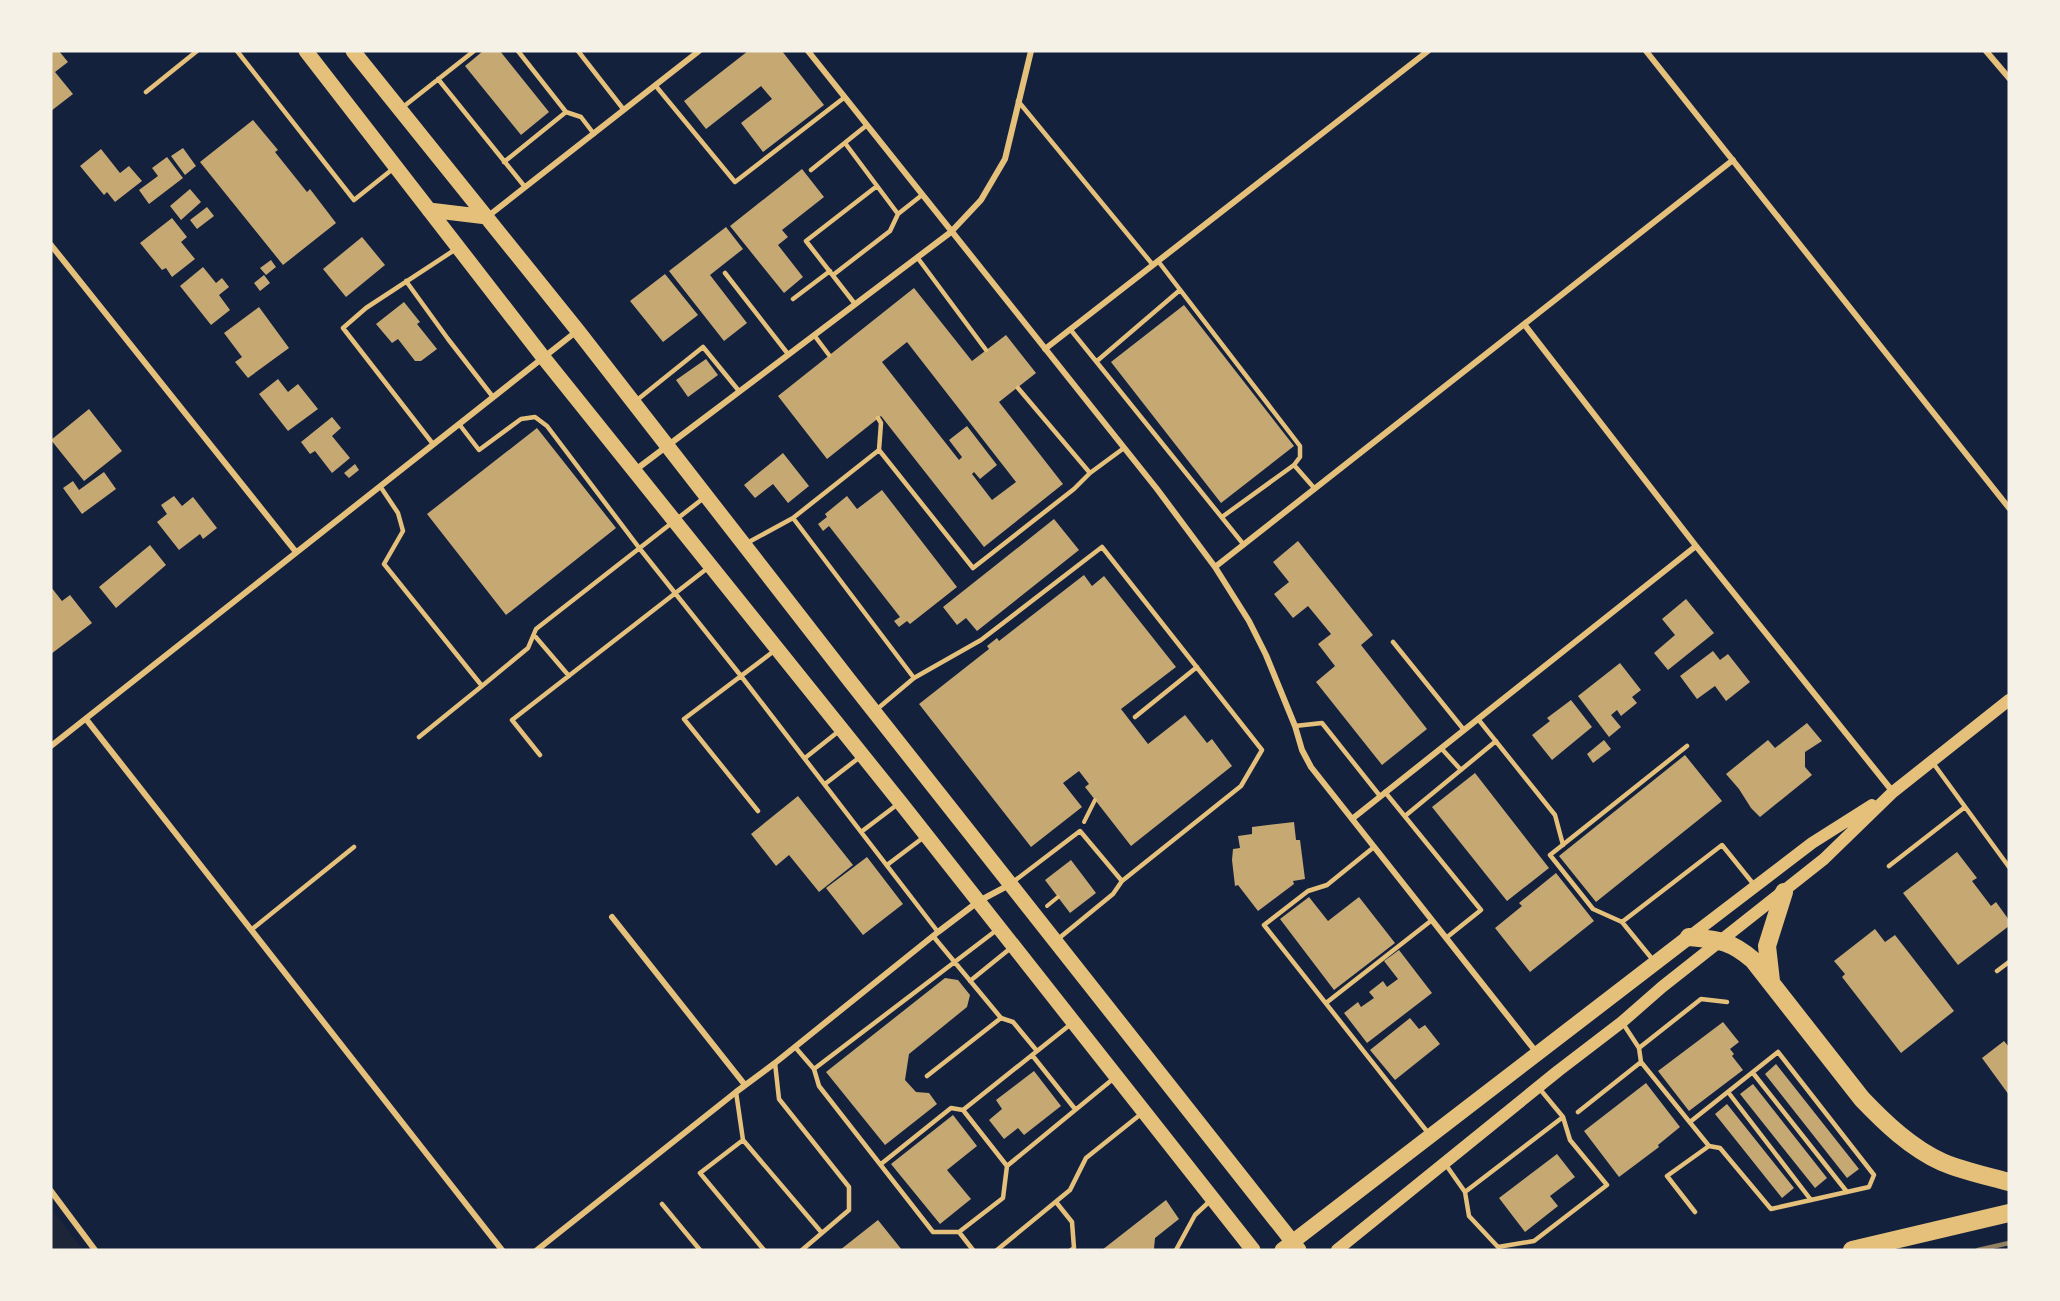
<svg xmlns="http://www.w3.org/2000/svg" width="2060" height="1301" viewBox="0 0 2060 1301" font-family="'Golos Text',sans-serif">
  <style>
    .green { fill: #1d2539 }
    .building { fill: #c6a872; fill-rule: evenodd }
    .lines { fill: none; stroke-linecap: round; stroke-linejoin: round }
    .path { stroke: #e5c07b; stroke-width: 4 }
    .service { stroke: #e5c07b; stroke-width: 4.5 }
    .minor { stroke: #e5c07b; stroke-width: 6 }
    .secondary { stroke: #e5c07b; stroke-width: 12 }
    .primary { stroke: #e5c07b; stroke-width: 15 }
    .motorway { stroke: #e5c07b; stroke-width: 18 }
    .rail { stroke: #918062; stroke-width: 4.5 }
  </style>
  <rect width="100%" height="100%" fill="#14213d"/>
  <path class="green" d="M51,1209L83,1250H51Z"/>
  <path class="building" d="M51,51H59L68,62L55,72L73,94L51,111Z
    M483,51H500L549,112L521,135L465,66Z
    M748,51H782L824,105L763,152L741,123L772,99L761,86L706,129L684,101Z
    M253,120L278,150L275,152L307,192L310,189L336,223L283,265L200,162Z
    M183,148L196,166L185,175L171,156Z
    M101,149L120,173L129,166L142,181L115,202L107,192L104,195L80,166Z
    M167,157L183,178L149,204L139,190L158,176L152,168Z
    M802,169L824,197L782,230L788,237L778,245L803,277L784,293L730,226Z
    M190,189L201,202L181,220L170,206Z
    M207,207L214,216L197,229L190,220Z
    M172,218L187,237L181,242L195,259L172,277L166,268L162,270L140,243Z
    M726,227L743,249L710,275L747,323L724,341L669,271Z
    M362,237L385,265L346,297L323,269Z
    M271,260L276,267L266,275L260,268Z
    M203,267L216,283L222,278L229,287L219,295L230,310L211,325L180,286Z
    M665,274L698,315L663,342L630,301Z
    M264,275L270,283L260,291L254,283Z
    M914,288L972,361L1006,335L1036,373L999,402L1063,484L984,547L881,416L827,459L778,396ZM907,342L1016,482L992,500L972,474L974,472L980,479L997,465L967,426L949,440L962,457L959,460L882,362Z
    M404,302L420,322L417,324L437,349L421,361H415L398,339L392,343L376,324Z
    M1184,305L1294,446L1221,503L1111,362Z
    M259,307L289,348L248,378L235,362L242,357L224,333Z
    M706,359L718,375L688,397L676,380Z
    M278,379L288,392L298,384L318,409L288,431L259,394Z
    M89,409L122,451L84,481L51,440Z
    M332,417L341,428L332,436L350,458L332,473L315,451L310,454L301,442Z
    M537,428L616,528L506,615L427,514Z
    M783,453L809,486L788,503L773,484L755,498L744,485Z
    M355,464L359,470L349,478L344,473Z
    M104,472L116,489L82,514L63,488L73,481L79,490Z
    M882,490L957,587L910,624L907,621L899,627L894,621L900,617L829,526L823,531L818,524L827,517L825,514L847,496L857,509Z
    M174,496L182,506L193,497L217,528L203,539L200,534L179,550L157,522L167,514L161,505Z
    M1054,519L1079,550L977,631L966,618L957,625L943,607Z
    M1298,541L1373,635L1361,645L1427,729L1382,765L1316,682L1335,666L1318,644L1331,634L1308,606L1293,618L1274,594L1289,582L1273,562Z
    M150,545L166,565L116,608L99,587Z
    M1084,575L1092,586L1104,576L1176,667L1121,709L1148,744L1185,715L1207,743L1212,739L1232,766L1131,846L1085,787L1089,784L1079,771L1063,783L1082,807L1031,847L919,704L989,649L987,646L997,638L999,641Z
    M51,587L62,601L70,595L92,623L51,654Z
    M1686,599L1714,633L1668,670L1654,653L1675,635L1662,619Z
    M1713,651L1720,660L1728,654L1750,682L1726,701L1715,686L1697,699L1680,676Z
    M1620,663L1641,690L1632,697L1637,703L1621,716L1617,710L1611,715L1621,727L1609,737L1578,696Z
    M1571,700L1592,727L1552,760L1532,735L1550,721L1547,718Z
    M1807,723L1822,741L1805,752V767L1812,775L1760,817L1751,808L1739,789L1726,774L1768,740L1775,748Z
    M1604,740L1611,749L1593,763L1587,754Z
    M1685,755L1722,801L1596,902L1559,856Z
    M1475,773L1549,868L1507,901L1432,807Z
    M798,796L853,865L819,892L789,855L776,866L751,834Z
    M1294,822L1296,840H1300L1305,879L1293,881L1294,884L1258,911L1238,885L1235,886L1232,860L1233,849L1240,848L1238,836L1252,834V827Z
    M1957,852L1977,878L1972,881L1991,906L1996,902L2009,920V926L1958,965L1903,893Z
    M867,857L903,904L863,935L826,888Z
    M1071,860L1096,893L1070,913L1045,880Z
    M1556,873L1594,921L1530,972L1495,928L1522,906L1519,903Z
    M1309,897L1328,921L1359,897L1395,943L1334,990L1280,919Z
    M1875,929L1885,942L1895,935L1954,1011L1901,1053L1842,977L1845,974L1834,961Z
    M1399,950L1432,993L1367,1043L1344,1013L1358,1002L1361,1007L1374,998L1369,992L1383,981L1387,987L1398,979L1384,961Z
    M945,978L958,980L970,995L967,1007L909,1054L905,1080L916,1092L929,1093L937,1104L885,1145L826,1072Z
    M1410,1018L1419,1029L1425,1025L1440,1044L1395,1080L1370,1050Z
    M1723,1022L1739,1042L1730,1049L1734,1054L1732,1056L1743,1070L1689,1111L1658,1071Z
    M2004,1041L2009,1047V1095L1982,1058Z
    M1776,1064L1859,1169L1847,1178L1765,1074Z
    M1034,1071L1061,1106L1024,1135L1018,1128L1004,1139L989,1120L1002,1109L996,1100Z
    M1646,1083L1680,1127L1658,1145L1659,1147L1619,1177L1584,1131Z
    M1753,1084L1827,1178L1815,1188L1740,1094Z
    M1727,1104L1794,1188L1782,1198L1715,1114Z
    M953,1115L977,1146L947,1170L971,1199L940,1224L891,1164Z
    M1557,1154L1575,1177L1550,1196L1558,1206L1525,1232L1499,1198Z
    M1166,1200L1179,1219L1155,1238L1154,1249L1102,1250Z
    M878,1220L902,1250H840Z"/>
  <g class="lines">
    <path class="path" d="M1084,822L1095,800
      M1047,906L1058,897"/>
    <path class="service" d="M237,51L354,200L394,168
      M518,51L566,112L581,117L594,134
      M578,51L624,110
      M438,79L525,187
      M655,85L735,182L845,97
      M146,92L197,51
      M1018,101L1153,265
      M403,107L474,51
      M504,162L566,112
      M811,170L867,125
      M898,214L922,195
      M917,257L986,350
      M1158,261L1300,446V457L1294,465L1222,517
      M725,273L788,354
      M833,275L890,231L898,214L845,143
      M406,281L448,339L493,397
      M793,299L830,271
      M855,304L806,241L877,186
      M1070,329L1244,545
      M814,335L829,355
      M1097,361L1180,290
      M1018,388L1090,473
      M637,400L703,347L739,391
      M878,418L881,423L879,450
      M459,424L479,450L521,419L535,417L547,426L640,549L741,676L938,932
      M433,444L343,328L366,308L456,249
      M1294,465L1315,489
      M380,486L398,513L403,531L384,564L482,686L419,737
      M793,518L879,450L973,568L1074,489L1090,473L1124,448
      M747,543L793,518L914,678
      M534,635L569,676
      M1393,642L1464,730
      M482,686L528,648L536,629L705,497
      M876,710L914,678L981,640L1102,547L1262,750L1241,786L1122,881L1113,894L1058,939
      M1135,717L1197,667
      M1478,719L1555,815L1563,845
      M1295,726L1322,723L1380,796
      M1441,748L1461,770
      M540,755L512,720L709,567
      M805,758L839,731
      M1933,763L2009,867
      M825,784L860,757
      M1385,792L1481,910L1446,938
      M758,811L684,719L774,651
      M1405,816L1496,741
      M861,832L898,804
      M1374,847L1327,885L1308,891L1264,925L1429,1134
      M887,865L924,837
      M1889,866L1965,807
      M1013,882L1080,831L1122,881
      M1622,922L1593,909L1550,855L1687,746
      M251,930L354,847
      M1653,960L1622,922L1722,845L1755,886
      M1997,971L2009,962
      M970,981L1012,947
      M1326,1003L1432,920
      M1001,1018L1013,1022L1037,1051
      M1622,1022L1639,1048L1641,1062L1709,1146L1720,1148L1771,1209L1869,1187L1874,1175L1778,1052L1690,1122
      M795,1047L814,1069L819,1086L933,1232H959L973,1250
      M1639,1048L1701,999L1727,1002
      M1032,1055L1075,1109
      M775,1063L779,1099L849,1187V1210L802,1250
      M814,1069L998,929
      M1753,1073L1847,1192
      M927,1076L1001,1018L933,936
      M1539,1088L1563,1117L1570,1140L1607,1185L1534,1241L1498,1247L1469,1216L1465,1192L1563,1117
      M736,1092L743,1140L822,1233
      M1728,1092L1811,1200
      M963,1110L1071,1024
      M1578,1112L1641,1062
      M743,1140L700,1173L764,1250
      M881,1164L951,1108L963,1110L1007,1166
      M1446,1165L1465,1192
      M1056,1202L1072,1222L1074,1248L1071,1250
      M662,1204L700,1250
      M1695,1212L1667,1176L1709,1146
      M959,1232L1003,1198L1007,1166L1113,1079
      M997,1250L1070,1190L1086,1158L1141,1114
      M1176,1250L1195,1215L1210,1201"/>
    <path class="minor" d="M808,51L1157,489L1215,567L1249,621L1266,655L1295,726L1302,750L1311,767L1537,1053
      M1646,51L2009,508
      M1986,51L2009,78
      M487,217L699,51
      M51,245L296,552
      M1524,324L1696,546L1893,792
      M1045,349L1428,51
      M634,471L951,232L981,200L1005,159L1031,51
      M1215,567L1733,160
      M86,719L502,1250
      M51,746L577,331
      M1352,819L1696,546
      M612,917L745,1085
      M51,1191L95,1250
      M537,1250L736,1092L775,1063L938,932L979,901L1011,884"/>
    <path class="secondary" d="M1689,937L1812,843L1872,805
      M1337,1250L1558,1071L1622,1022L1662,987L1824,859L1893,792L2009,700"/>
    <path class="primary" d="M306,51L543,357L900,802L1253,1250
      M353,51L578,331L850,681L1299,1250
      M429,210L487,217
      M1282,1250L1689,937"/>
    <path class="motorway" d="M1689,937C1718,940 1730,940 1753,960L1862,1099C1885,1123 1911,1148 1942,1162C1963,1171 1987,1176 2009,1182
      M1771,981L1767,946L1784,892
      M1852,1250L2009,1213"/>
    <path class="rail" d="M1978,1250L2009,1243"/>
  </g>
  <rect width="2060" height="1301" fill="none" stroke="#f6f1e7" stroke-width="105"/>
</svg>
